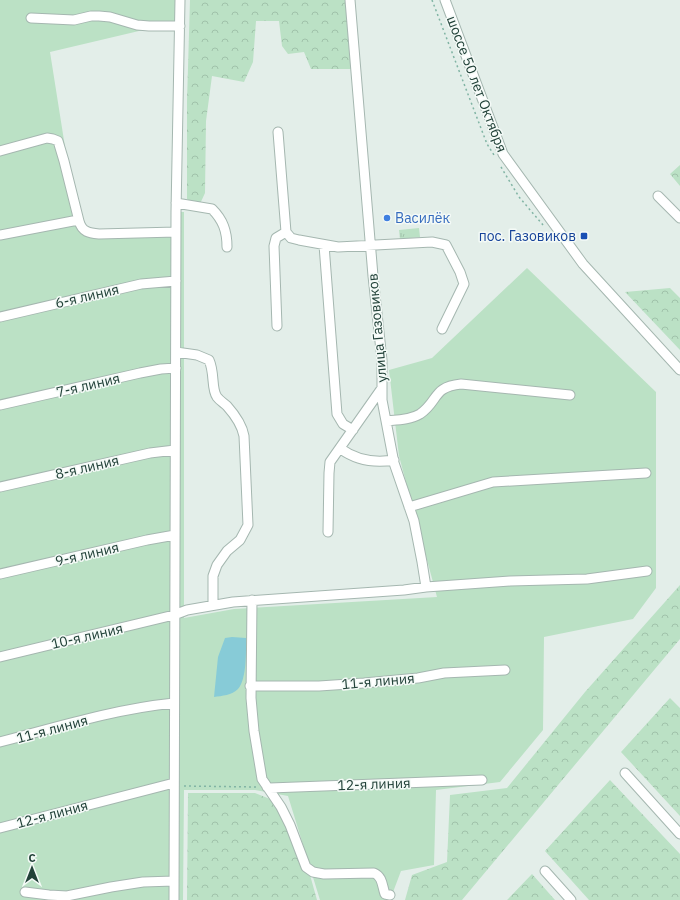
<svg xmlns="http://www.w3.org/2000/svg" width="680" height="900" viewBox="0 0 680 900" font-family="'IBM Plex Sans',sans-serif">
  <style>
    .grass { fill: url(#grass-tufts) }
    .forest { fill: url(#forest-crowns) }
    .garden { fill: #bbe1c5 }
    .water { fill: #87cbd7 }
    .lines { fill: none; stroke-linecap: round; stroke-linejoin: round }
    .minor-casing { stroke: #a5b7b0; stroke-width: 11 }
    .path { stroke: #81b4a4; stroke-width: 1.5; stroke-dasharray: 2 3; stroke-linecap: butt }
    .minor { stroke: #fff; stroke-width: 9 }
    .shop-dot { fill: #3f7fe0; stroke: #f4faf7; stroke-width: 1.5 }
    .transit-dot { fill: #1a4fb4; stroke: #f4faf7; stroke-width: 1.5 }
    .labels { text-anchor: middle; stroke-width: 3; stroke-linejoin: round; paint-order: stroke }
    .street-label { font-size: 14px; fill: #214138; stroke: #f4faf7 }
    .shop-label { font-size: 14px; fill: #366cbe; stroke: #f4faf7; text-anchor: start }
    .transit-label { font-size: 14px; fill: #164399; stroke: #f4faf7; text-anchor: end }
  </style>
  <defs>
    <pattern id="grass-tufts" width="24" height="20" patternUnits="userSpaceOnUse"><rect width="24" height="20" fill="#bbe1c5"/><path d="M3 7l-1-3M5 7V3M7 7l1-3M15 17l-1-3M17 17v-4M19 17l1-3" fill="none" stroke="#a0c2aa"/></pattern>
    <pattern id="forest-crowns" width="20" height="18" patternUnits="userSpaceOnUse"><rect width="20" height="18" fill="#bbe1c5"/><path d="M2 6a3 3 0 1 1 6 0M12 15a3 3 0 1 1 6 0" fill="none" stroke="#a0c2aa"/></pattern>
  </defs>
  <rect width="100%" height="100%" fill="#e3eee9"/>
  <path class="grass" d="M419,228L420,237L400,239L399,230Z"/>
  <path class="forest" d="M190,0H347L352,69H311L304,52L288,54L282,46L279,21H256L253,62L244,82L212,76L206,121L205,193L199,206L187,199V101Z
    M680,165V186L670,174Z
    M670,288L680,298V350L625,292Z
    M680,585V639L462,900H405L412,875L447,862L450,795L507,788L585,692Z
    M670,698L680,708V816L621,752Z
    M610,780L680,854V900H589L545,851Z
    M188,793H255L275,801L310,875L317,900H187Z
    M532,874L555,900H507Z"/>
  <path class="garden" d="M0,0H178L177,22L50,52L78,229H176V212H184V618L234,609L437,597L399,456L389,370L432,358L527,268L656,392V588L633,619L544,637L543,730L500,782L436,790L434,865L401,871L390,900H320L288,796L255,790H184L183,900H0Z"/>
  <path class="water" d="M232,637L246,638C246,651 247,679 238,689C232,695 222,696 214,697L218,657L225,638Z"/>
  <g class="lines">
    <g class="minor-casing">
      <path id="minor" d="M350,0L373,276L382,360V400L394,463L414,521L422,562L426,587
        M445,0L503,154L583,264L680,370
        M31,18L74,20L91,16H99L110,17L137,25L149,26H180
        M278,132L286,232L291,238L299,240L338,247L432,242L446,245L460,272L464,284L442,329
        M0,151L47,138L53,139L58,141L64,161L79,221C82,232 89,233 99,234L176,232
        M658,196L680,218
        M176,203L212,209C223,220 227,231 227,247
        M0,235L73,221H79
        M324,245L337,414L343,424L353,430
        M0,317L141,284L176,281
        M277,326L274,246L276,238L286,232
        M176,352L197,355L209,360C215,373 211,389 217,397C220,401 224,403 227,406C235,415 242,425 244,436L248,525L240,540L227,551L217,565L213,576V605
        M0,405L140,373L161,369L176,368
        M386,421C397,420 410,420 420,414C439,401 432,387 461,384L570,395
        M341,449C356,460 375,463 394,460
        M0,487L150,453L175,450
        M409,507L493,482L646,473
        M328,532L329,473L330,462L382,388
        M0,574L147,540L175,535
        M252,600L251,698L254,731L262,779L281,807L290,825L306,867L313,872L324,874L374,873C383,877 382,886 385,894L390,895
        M0,657L174,615L187,610L233,602L404,590L426,587L510,581L587,579L647,571
        M250,686H319L364,683L418,678L444,673L505,670
        M0,742C57,727 115,709 174,703
        M625,773L680,834
        M267,787L270,788L482,780
        M0,828L174,783
        M545,871L571,900
        M25,892L49,895L67,896L111,887L143,882L174,881
        M174,900L176,212L180,0"/>
    </g>
    <path class="path" d="M432,0L487,144L494,155
      M501,167L519,197L543,225
      M184,786L258,787"/>
    <use href="#minor" class="minor"/>
  </g>
  <circle class="shop-dot" cx="387" cy="218" r="4"/>
  <rect class="transit-dot" x="580" y="232" width="8" height="8" rx="2"/>
  <g class="labels">
    <g class="street-label">
      <text transform="translate(477 84) rotate(69)" y="5">шоссе 50 лет Октября</text>
      <text transform="translate(87 296) rotate(-13)" y="5">6-я линия</text>
      <text transform="translate(377 328) rotate(-95)" y="5">улица Газовиков</text>
      <text transform="translate(88 385) rotate(-13)" y="5">7-я линия</text>
      <text transform="translate(87 467) rotate(-13)" y="5">8-я линия</text>
      <text transform="translate(87 554) rotate(-13)" y="5">9-я линия</text>
      <text transform="translate(87 636) rotate(-13)" y="5">10-я линия</text>
      <text transform="translate(378 681) rotate(-5)" y="5">11-я линия</text>
      <text transform="translate(52 729) rotate(-15)" y="5">11-я линия</text>
      <text transform="translate(374 784) rotate(-2)" y="5">12-я линия</text>
      <text transform="translate(52 814) rotate(-15)" y="5">12-я линия</text>
    </g>
    <g class="shop-label">
      <text x="395" y="223">Василёк</text>
    </g>
    <g class="transit-label">
      <text x="576" y="241">пос. Газовиков</text>
    </g>
  </g>
  <g transform="translate(32 868)" stroke="#f4faf7" stroke-width="3" paint-order="stroke">
  <path d="M0-3L7 15L0 10L-7 15Z" fill="#214138"/>
  <text y="-6" font-size="11" font-weight="bold" text-anchor="middle" fill="#214138">С</text>
  </g>
</svg>
